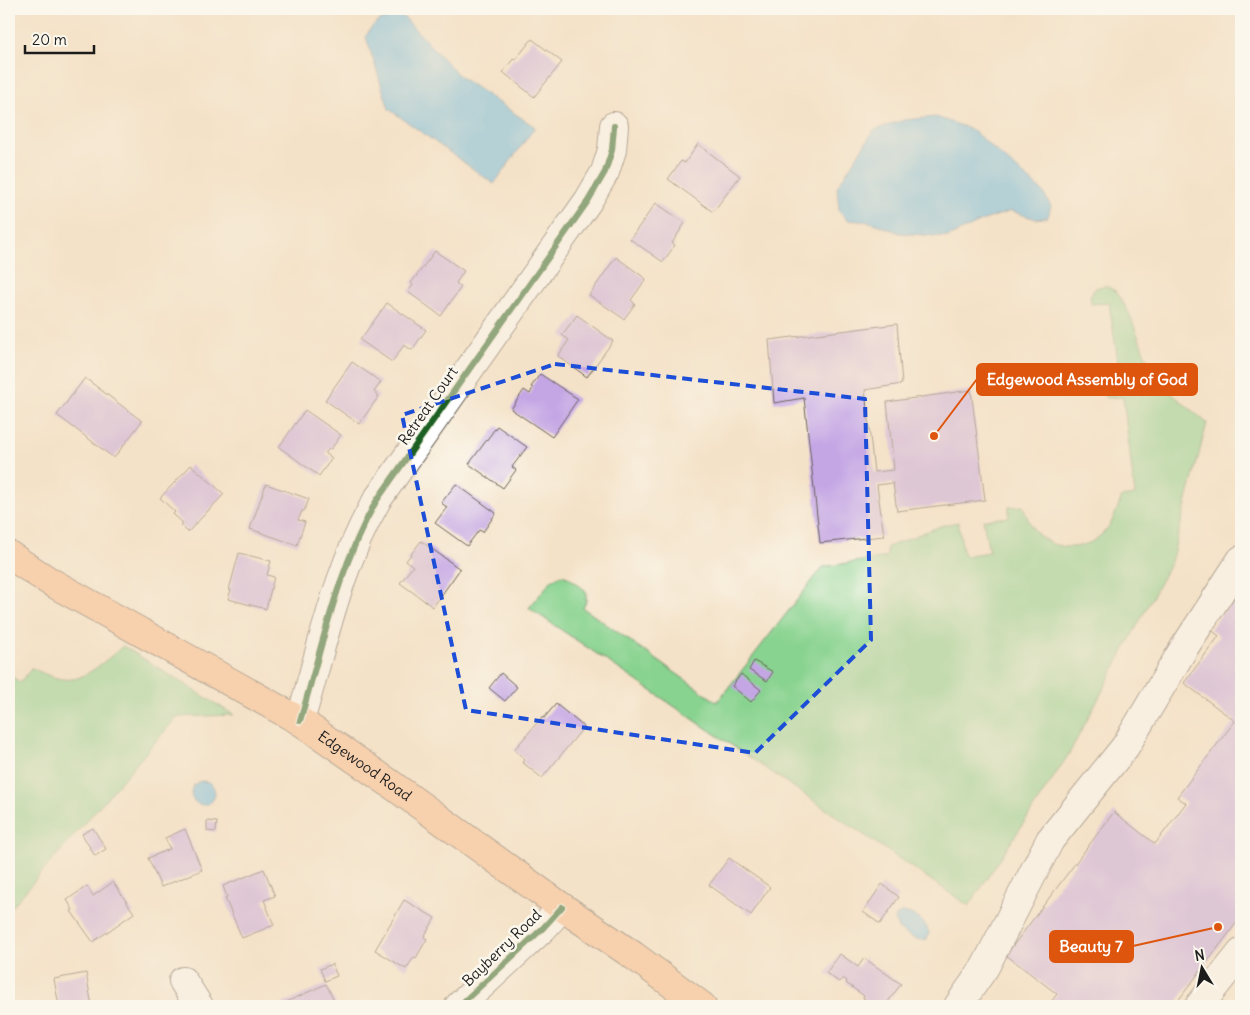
<svg xmlns="http://www.w3.org/2000/svg" width="1250" height="1015" viewBox="0 0 1250 1015" font-family="Delius,sans-serif">
  <style>
    .green { fill: #89d390; stroke: #527856 }
    .water { fill: #69bce5; stroke: #426c80 }
    .building { fill: #c4a6e5 }
    .lines { fill: none; stroke-linecap: round; stroke-linejoin: round }
    .minor-casing { stroke: #686158; stroke-width: 30 }
    .major-casing { stroke: #686158; stroke-width: 30 }
    .minor { stroke: #fff; stroke-width: 28 }
    .major { stroke: #fbbb8c; stroke-width: 28 }
    .cycleway-casing { stroke: #fbf7ec; stroke-width: 9 }
    .cycleway { stroke: #1b5e20; stroke-width: 6 }
    .marked { fill: none; stroke: #1d4ed8; stroke-width: 4; stroke-dasharray: 10 6; stroke-linejoin: round }
    .labels { text-anchor: middle; stroke-width: 5; stroke-linejoin: round; paint-order: stroke }
    .street-label { font-size: 15px; fill: #1c1c1c; stroke: #fbf7ec }
    .leader { fill: none; stroke: #de560d; stroke-width: 2 }
    .callout-dot { fill: #de560d; stroke: #fbf7ec; stroke-width: 2 }
    .callout { fill: #de560d; stroke: #de560d; stroke-width: 2 }
    .callout-label { font-size: 16px; text-anchor: middle; font-weight: bold; fill: #fff }
  </style>
  <rect width="100%" height="100%" fill="#fbf7ec"/>
  <filter id="ink" filterUnits="userSpaceOnUse"><feTurbulence type="fractalNoise" baseFrequency=".02" numOctaves="2"/><feDisplacementMap in="SourceGraphic" scale="10" xChannelSelector="R" yChannelSelector="G"/><feConvolveMatrix kernelMatrix="1 2 1 2 8 2 1 2 1" color-interpolation-filters="sRGB"/></filter>
  <filter id="wash" filterUnits="userSpaceOnUse"><feTurbulence type="fractalNoise" baseFrequency=".0096" numOctaves="4" result="noise"/><feDisplacementMap in="SourceGraphic" scale="20" xChannelSelector="R" yChannelSelector="G"/><feGaussianBlur stdDeviation="1.12" result="paint"/><feColorMatrix in="noise" values="0 0 0 0 0 0 0 0 0 0 0 0 0 0 0 0 0 1.4 0 .05"/><feComposite in="paint" operator="in"/></filter>
  <g filter="url(#wash)">
    <rect width="100%" height="100%" fill="#f4e2c8"/>
    <path class="green" d="M1106,286L1117,292L1129,313L1146,357L1171,393L1207,423L1171,562L1069,754L969,906L529,608L552,580L561,575L568,577L586,591V601L583,608L717,702L823,567L887,557V547L943,525L958,522L964,556L989,552L983,520L1009,517V507L1023,506C1026,513 1028,521 1032,527C1049,552 1085,554 1105,531C1113,523 1117,508 1122,497L1135,495L1123,397L1106,398L1104,395L1107,391L1122,388L1109,303L1091,304L1090,295L1097,287Z
      M123,646L234,715L177,717L9,910V675L20,682L32,668C44,674 59,681 73,679C88,677 111,656 123,646Z"/>
    <path class="water" d="M400,13L460,77L535,127L494,184L389,109L366,37C372,21 384,19 400,13Z
      M936,117L971,129L1043,192L1051,206L1048,217L1036,219L1011,211L984,220L948,237L900,233L871,222L847,220L839,210L837,187L874,130L904,120Z
      M191 793a12 12 0 1 1 24 0a12 12 0 1 1-24 0Z
      M903,912C913,913 927,922 929,933L927,939C915,942 908,935 898,929L895,920L897,915Z"/>
    <g id="blocks">
      <path class="building" d="M532,39L562,62L534,97L503,72L514,58L515,60Z
        M698,144L740,176L713,212L668,179L681,161L685,163Z
        M656,203L685,223L672,243L675,245L663,262L630,239Z
        M435,251L464,271L456,283L461,287L441,316L408,292L413,285L411,283Z
        M616,257L646,279L631,300L635,304L624,319L589,295Z
        M387,303L426,330L412,350L404,345L392,362L360,340Z
        M577,315L613,341L587,377L558,356L569,340L562,335Z
        M897,324L902,384L865,390L874,472L894,470L887,402L971,390L985,500L897,511L893,483L877,485L884,536L820,543L804,398L774,403L769,340Z
        M352,362L381,382L374,392L379,396L359,424L325,400Z
        M540,374L578,399L552,437L511,409L524,390L530,394L533,388L531,387Z
        M85,378L142,421L114,458L57,415Z
        M305,410L341,435L331,449L330,448L325,453L332,458L319,476L279,447Z
        M497,426L527,447L512,467L516,470L503,488L469,464Z
        M191,465L224,494L188,532L180,525L183,523L173,514L175,512L160,498Z
        M266,484L309,499L304,511H302L298,520L305,522L297,545L250,529Z
        M456,484L496,513L483,532L479,530L467,546L435,523L447,507L441,503Z
        M421,541L460,569L433,607L400,583L413,566L406,561Z
        M239,553L271,561L267,575L274,577L266,609L228,599L231,590H229Z
        M1238,593L1241,595V917L1174,1006H1048L1057,994L1006,955L1114,812L1155,844L1186,803L1177,797L1235,721L1184,683L1219,636L1210,629Z
        M754,661L773,672L767,681L749,670Z
        M501,673L517,687L505,701L489,688Z
        M741,674L761,690L751,702L732,686Z
        M556,704L584,727L542,778L522,762L525,759L514,750L542,717L544,718Z
        M207,821L217,822L216,832L207,831Z
        M93,828L106,849L95,856L82,834Z
        M185,829L202,870L161,887L148,858L170,849L165,838Z
        M729,858L770,887L751,915L709,885Z
        M264,869L275,896L264,900L274,925L242,938L225,898L227,897L223,886Z
        M113,882L134,913L93,942L71,911L73,910L67,900L87,886L93,896Z
        M882,884L899,897L880,924L863,912Z
        M404,900L435,918L424,937L427,939L416,958L414,957L406,969L375,950Z
        M840,954L858,967L864,958L901,984L885,1006H880L874,1002L872,1004L863,998L864,996L846,983L847,981L843,978L839,982L826,973Z
        M332,964L337,976L325,981L320,969Z
        M86,973L92,1006H59L54,979Z
        M326,984L337,1006H283L282,1004Z"/>
    </g>
  </g>
  <g filter="url(#ink)">
    <use href="#blocks" fill-opacity="0" stroke="#686158" stroke-width="1"/>
    <g class="lines">
      <g class="minor-casing">
        <path id="minor" d="M300,721C322,647 338,567 377,500L588,201L605,172L612,150L614,126
          M183,981L199,1006
          M459,1006L543,928L562,907
          M958,1006L985,967L1050,840L1125,747L1184,648L1241,560
          M1199,1006L1241,953"/>
      </g>
      <g class="major-casing">
        <g id="major">
          <path id="s1" d="M9,555L49,581L300,721L388,782L562,907L634,956L702,1006"/>
        </g>
      </g>
      <use href="#minor" class="minor"/>
      <use href="#major" class="major"/>
      <g class="cycleway-casing">
        <path id="cycleway" d="M300,721C322,647 338,567 377,500L588,201L605,172L612,150L614,126
          M459,1006L543,928L562,907"/>
      </g>
      <use href="#cycleway" class="cycleway"/>
    </g>
  </g>
  <path d="M0 0H1250V1015H0ZM555,364L865,399L871,640L755,753L466,710L402,415Z" fill="#f4e2c8" fill-opacity=".55" fill-rule="evenodd"/>
  <path class="marked" d="M555,364L865,399L871,640L755,753L466,710L402,415Z"/>
  <g class="labels">
    <g class="street-label">
      <text transform="translate(428 406) rotate(-55)" y="5">Retreat Court</text>
      <text dy="5" stroke="none"><textPath href="#s1" startOffset="414">Edgewood Road</textPath></text>
      <text transform="translate(502 948) rotate(-44)" y="5">Bayberry Road</text>
    </g>
  </g>
  <path class="leader" d="M934 436L977 379M1218 927L1133 946"/>
  <g class="callout-dot">
    <circle cx="934" cy="436" r="5"/>
    <circle cx="1218" cy="927" r="5"/>
  </g>
  <g class="callout">
    <rect x="977" y="364" width="220" height="31" rx="5"/>
    <rect x="1050" y="931" width="83" height="31" rx="5"/>
  </g>
  <g class="callout-label">
    <text x="1087" y="385">Edgewood Assembly of God</text>
    <text x="1091" y="952">Beauty 7</text>
  </g>
  <rect width="1250" height="1015" fill="none" stroke="#fbf7ec" stroke-width="30"/>
  <g transform="translate(1202 968) rotate(350)" stroke="#fbf7ec" stroke-width="4" paint-order="stroke">
  <path d="M0-4L9 19L0 12L-9 19Z" fill="#1c1c1c"/>
  <text y="-8" font-size="14" font-weight="bold" text-anchor="middle" fill="#1c1c1c">N</text>
  </g>
  <path d="M25 45v8h69v-8" fill="none" stroke="#1c1c1c" stroke-width="2.5"/>
  <text x="32" y="45" font-size="15" fill="#1c1c1c" stroke="#fbf7ec" stroke-width="4" paint-order="stroke">20 m</text>
</svg>
